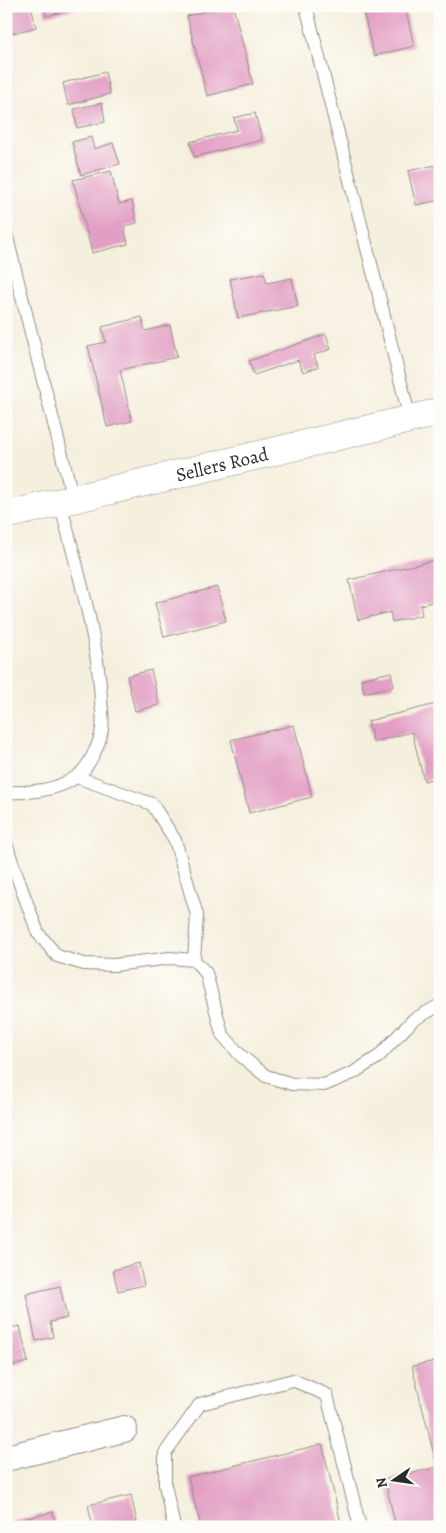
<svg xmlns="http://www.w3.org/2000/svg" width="446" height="1533" viewBox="0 0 446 1533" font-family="Alegreya,serif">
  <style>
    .building { fill: #e29ec4 }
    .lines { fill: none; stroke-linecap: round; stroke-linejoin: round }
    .service-casing { stroke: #908d84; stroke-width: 14 }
    .minor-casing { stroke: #908d84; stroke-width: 28 }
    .tertiary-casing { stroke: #908d84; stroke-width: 29 }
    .service { stroke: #fff; stroke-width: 12 }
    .minor { stroke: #fff; stroke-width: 26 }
    .tertiary { stroke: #fff; stroke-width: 28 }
    .labels { text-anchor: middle; stroke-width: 4; stroke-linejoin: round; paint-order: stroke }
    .street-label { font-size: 19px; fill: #2b2b2b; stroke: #fdfcf7 }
  </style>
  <rect width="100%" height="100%" fill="#fdfcf7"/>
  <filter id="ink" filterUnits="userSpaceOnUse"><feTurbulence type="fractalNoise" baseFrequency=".02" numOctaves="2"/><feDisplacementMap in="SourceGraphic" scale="10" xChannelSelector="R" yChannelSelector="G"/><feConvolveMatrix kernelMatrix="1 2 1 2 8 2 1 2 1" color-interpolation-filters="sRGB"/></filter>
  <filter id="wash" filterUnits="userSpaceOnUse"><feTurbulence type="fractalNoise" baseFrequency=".0096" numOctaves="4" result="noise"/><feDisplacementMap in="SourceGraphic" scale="20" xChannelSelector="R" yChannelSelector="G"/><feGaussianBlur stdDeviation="1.12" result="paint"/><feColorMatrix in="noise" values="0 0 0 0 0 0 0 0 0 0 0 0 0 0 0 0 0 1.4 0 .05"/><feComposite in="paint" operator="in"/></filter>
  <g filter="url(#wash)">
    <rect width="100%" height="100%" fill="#f5efdd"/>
    <g id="blocks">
      <path class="building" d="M24,6H31L36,27L10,34L6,21V11Z
        M43,6H76V9L46,16Z
        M227,6H233L253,84L207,96L187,16Z
        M400,6H405L414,46L374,56L364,15Z
        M105,72L110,94L68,105L63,83Z
        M102,103L105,122L77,128L74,109Z
        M255,113L262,140L194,157L190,142L237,130L234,118Z
        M91,137L94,149L113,143L120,164L81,175L72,142Z
        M440,164V213H439L436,201L416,205L408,171Z
        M111,171L119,204L132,201L137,223L124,226L128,244L92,253L73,180Z
        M264,273L267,283L292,278L298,306L238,318L230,279Z
        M142,317L145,331L170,325L177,357L120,370L132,421L107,427L88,346L106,342L102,327Z
        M326,334L331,349L314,355L318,367L303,372L298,360L254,375L249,361Z
        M440,559V600L420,605L422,615L392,622L390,612L358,620L349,580Z
        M217,587L226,621L164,637L155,603Z
        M151,670L159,705L135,711L127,676Z
        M391,672L394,686L364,693L361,679Z
        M440,703V777L424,781L412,732L373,742L368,721Z
        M294,725L312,797L249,813L231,740Z
        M139,1263L144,1285L118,1291L113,1270Z
        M60,1286L67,1318L50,1322L53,1337L36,1341L26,1294Z
        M20,1326L28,1362L6,1367V1329Z
        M440,1360V1527H396L385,1480L437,1467L412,1366Z
        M322,1444L342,1527H201L188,1477Z
        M131,1495L138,1527H93L88,1505Z
        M53,1512L56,1527H11L10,1522Z"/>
    </g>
  </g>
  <g filter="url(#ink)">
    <use href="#blocks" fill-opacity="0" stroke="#908d84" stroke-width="1"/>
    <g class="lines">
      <g class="service-casing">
        <path id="service" d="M306,6L410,419
          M6,234L73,499
          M77,777L152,804L175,840L197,915L194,960
          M6,792C29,793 56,791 76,777C88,769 100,744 102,729C104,719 101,708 101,698C97,633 76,565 60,502
          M6,843L14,868L38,933L57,956L84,964L114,965L170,958L194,960L206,973L222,1034L240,1055L266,1076L292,1084L324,1085L353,1073L378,1057L413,1020L440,1005
          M174,1527L165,1485V1453L200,1404L293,1380L327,1395L360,1527"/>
      </g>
      <g class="minor-casing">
        <path id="minor" d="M6,1458L124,1429"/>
      </g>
      <g class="tertiary-casing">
        <g id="tertiary">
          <path id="s1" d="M6,515L440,412"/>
        </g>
      </g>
      <use href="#service" class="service"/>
      <use href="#minor" class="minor"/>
      <use href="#tertiary" class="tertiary"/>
    </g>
  </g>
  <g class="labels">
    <g class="street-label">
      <text dy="7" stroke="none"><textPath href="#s1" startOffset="222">Sellers Road</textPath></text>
    </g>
  </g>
  <rect width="446" height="1533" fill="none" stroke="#fdfcf7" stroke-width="25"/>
  <g transform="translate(394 1480) rotate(257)" stroke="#fdfcf7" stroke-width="4" paint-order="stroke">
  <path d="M0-4L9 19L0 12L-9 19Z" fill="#2b2b2b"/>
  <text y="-8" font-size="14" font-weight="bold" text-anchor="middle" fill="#2b2b2b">N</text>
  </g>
</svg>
